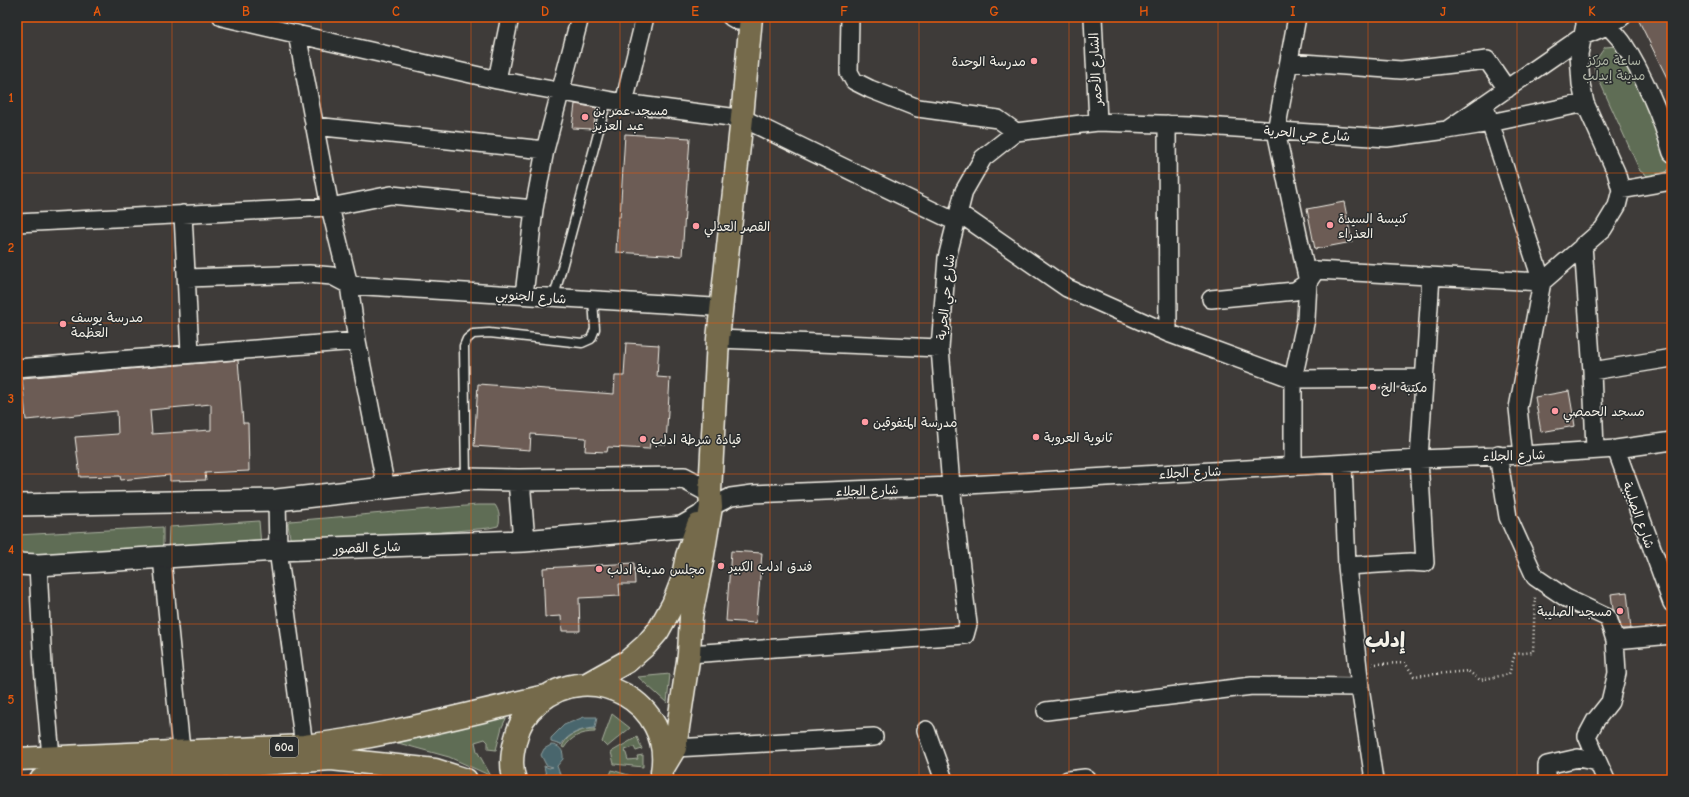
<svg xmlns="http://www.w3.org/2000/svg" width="1689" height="797" viewBox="0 0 1689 797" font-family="'Comic Neue','Playpen Sans Arabic',sans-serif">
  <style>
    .green { fill: #5e6d55; stroke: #a9af9e }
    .water { fill: #49666d; stroke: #8d9e9e }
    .building { fill: #6c5b54; stroke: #f4f1e8; fill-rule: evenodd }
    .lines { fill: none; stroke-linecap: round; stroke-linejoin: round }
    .service-casing { stroke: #f4f1e8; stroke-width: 11 }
    .minor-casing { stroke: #f4f1e8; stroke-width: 20 }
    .tertiary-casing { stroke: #f4f1e8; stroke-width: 24 }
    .primary-casing { stroke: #f4f1e8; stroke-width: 25 }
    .path { stroke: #f4f1e8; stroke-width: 2.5; stroke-dasharray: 1 3; stroke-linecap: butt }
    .service { stroke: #2a2d2e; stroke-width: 8 }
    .minor { stroke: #2a2d2e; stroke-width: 17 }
    .tertiary { stroke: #2a2d2e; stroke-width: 21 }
    .primary { stroke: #746b4b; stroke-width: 22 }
    .grid { fill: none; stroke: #e8590c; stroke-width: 1; stroke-opacity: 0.55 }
    .poi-dot { fill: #ff9aa2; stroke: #2a2d2e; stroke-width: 1.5 }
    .labels { text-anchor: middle; stroke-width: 3; stroke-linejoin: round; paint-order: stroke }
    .shield { fill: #2a2d2e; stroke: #b7b6b0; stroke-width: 1 }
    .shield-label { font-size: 12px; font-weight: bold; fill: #f4f1e8 }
    .park-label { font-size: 13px; fill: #b0b6a6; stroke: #2a2d2e }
    .poi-label { font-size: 13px; fill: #f4f1e8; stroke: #2a2d2e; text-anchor: start }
    .street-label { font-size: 13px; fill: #f4f1e8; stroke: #2a2d2e }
    .town-label { font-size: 21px; font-weight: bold; fill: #f4f1e8; stroke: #2a2d2e }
    .neatline { fill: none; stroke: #e8590c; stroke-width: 1.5 }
    .grid-label { font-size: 13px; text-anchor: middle; font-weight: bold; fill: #e8590c }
  </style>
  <rect width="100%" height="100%" fill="#3e3b39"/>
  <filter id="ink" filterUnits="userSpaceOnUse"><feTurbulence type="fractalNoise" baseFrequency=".025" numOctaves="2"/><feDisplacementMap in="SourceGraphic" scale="8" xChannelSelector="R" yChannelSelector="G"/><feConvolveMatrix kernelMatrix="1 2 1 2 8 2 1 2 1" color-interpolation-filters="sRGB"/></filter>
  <g filter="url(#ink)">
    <path class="green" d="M1618,46L1672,154C1672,172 1666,174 1649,177L1640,171L1594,69L1596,60L1605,47Z
      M477,505H495C499,510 501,520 498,526L489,528L291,545L288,524L290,521Z
      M259,521L261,546L168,551L169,527Z
      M163,527V551L17,557V535Z
      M670,674L667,703L638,677Z
      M510,710L502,727L496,750L488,749V742L485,739L475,742L477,751L491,776L449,757L398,743Z
      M612,714L630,728L607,747L602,742Z
      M587,729H595V732C581,732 571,737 564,748L562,747C566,736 576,732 587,729Z
      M637,737L642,749L636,751L634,747L625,750L628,760L638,759L637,756L643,755V767L614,764L611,752Z
      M612,770L641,779L608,780Z"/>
    <path class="water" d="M584,717H597L595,728C581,729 569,733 561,745L551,742V738L564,725Z
      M551,745C559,745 564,750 563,759L557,766L562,780H547L544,766L549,768L553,767L546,765L541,755L544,749Z"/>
    <path class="building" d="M1637,17H1672V88Z
      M575,104L597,108L593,129L572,128Z
      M625,134L690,138L682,256L616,252L618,217H620Z
      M1344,202L1352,242L1315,249L1307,209Z
      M626,343L659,345L657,377L670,378L666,444L650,443L649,449L608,447L607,452L585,451L586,438L531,434L530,450L474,446L478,384L614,394L615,376H624Z
      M238,360L243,423H248L249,471L205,473L206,480L170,481V475L121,480L120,476L80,477L75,437L118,434L117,411L26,420L22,378ZM211,404V430L152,434L150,410Z
      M1569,391L1575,426L1541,432L1535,397Z
      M731,551L762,553L756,623L726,621Z
      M634,563L635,584H619L620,596L579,598L580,631H562L561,616L545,617L543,568Z
      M1627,592L1631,629H1622L1617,615L1613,609L1611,594Z"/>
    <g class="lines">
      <g class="service-casing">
        <path id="service" d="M554,297L607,100
          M466,479L464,346L467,339L473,334L489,333L582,343L591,339L595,329L593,300"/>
      </g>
      <g class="minor-casing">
        <path id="minor" d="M222,17L497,80L624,103L730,117
          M731,17L738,21
          M850,17L849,72L854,81L870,89L918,108L998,119L1016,132
          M1093,17L1098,122
          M1602,18C1608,27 1617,34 1623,43C1643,74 1662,118 1672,153
          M297,34L330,207L349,285L357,341L386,488
          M1289,62L1401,70L1487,60L1507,89
          M497,80L510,17
          M624,103L645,17
          M1585,103L1490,123L1447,130L1583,36L1607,26L1622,17
          M742,118L956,222
          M1167,124L1168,333
          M314,126L545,150
          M1621,190L1672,181
          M959,213L1067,288L1168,333L1293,379L1425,378
          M183,214L190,353
          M17,223L330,207L391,195L534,209
          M1583,245L1592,371L1595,450
          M187,278L309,274L332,276L349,285L713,307
          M524,295L534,209L545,150L580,17
          M1211,299L1295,291L1308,282L1316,270L1542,282L1484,104
          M718,339L940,348
          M17,368L357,341
          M1592,371L1672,358
          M1616,449L1672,603
          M1498,455L1508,517L1535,577L1566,598L1608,618L1615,640L1672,635
          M1523,455L1518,408L1542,282L1603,229L1617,206L1621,190L1616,172L1585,103L1581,84L1579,54L1585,25V17
          M1343,464L1347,566L1360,687L1374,780
          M1293,466V379L1306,319L1308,282L1276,131L1297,17
          M277,500L278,550L304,746
          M711,507L731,497L753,494L951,486L1419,459L1523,455L1616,449L1672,441
          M162,558L181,750L191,770L202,780
          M38,565L43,667L51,757
          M1347,566L1410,562L1425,563L1419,459L1431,276
          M689,654L965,635L968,624L951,486L940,348L947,258L964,191L983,158L1016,132L1098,122L1190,125L1387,138L1447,130
          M1046,711L1252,686L1360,687
          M926,730L944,780
          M675,748L874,737
          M1598,762L1587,736L1595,721L1610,702L1617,673L1615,640
          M1068,780L1085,778L1088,780
          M1547,780V765L1578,758L1598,762L1606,780"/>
      </g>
      <g class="tertiary-casing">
        <path id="tertiary" d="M519,480L524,541
          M17,505L277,500L466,479L519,480L684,478L710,492
          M17,564L38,565L278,550L524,541L682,527L701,516L709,508"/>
      </g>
      <g class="primary-casing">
        <path id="primary" d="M587,684L628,661L646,645L658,631L673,604L682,581L687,556L698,525
          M17,759L304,746C386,737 466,714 546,696
          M663,768L675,748L689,654L691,616L702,561L711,507L710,492L718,339L742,118L751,17
          M41,780L331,759L435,770L466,780
          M515,780C510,767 512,752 516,738C519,724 527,712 538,703C590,657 674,703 662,772"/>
      </g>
      <path class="path" d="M1372,664L1405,663L1414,676L1468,671L1480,680L1509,674L1515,654L1533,652L1535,596"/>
      <use href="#service" class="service"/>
      <use href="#minor" class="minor"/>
      <use href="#tertiary" class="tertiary"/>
      <use href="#primary" class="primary"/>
    </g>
  </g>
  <path class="grid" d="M172,17V780M321,17V780M471,17V780M620,17V780M770,17V780M919,17V780M1069,17V780M1218,17V780M1368,17V780M1517,17V780M17,173H1672M17,323H1672M17,474H1672M17,624H1672"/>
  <g class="poi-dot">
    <circle cx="1034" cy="61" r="4"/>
    <circle cx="585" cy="117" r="4"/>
    <circle cx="1330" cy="225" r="4"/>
    <circle cx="696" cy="226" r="4"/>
    <circle cx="63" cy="324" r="4"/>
    <circle cx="1373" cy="387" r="4"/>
    <circle cx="1555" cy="411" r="4"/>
    <circle cx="865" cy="422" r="4"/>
    <circle cx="1036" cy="437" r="4"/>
    <circle cx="643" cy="439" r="4"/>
    <circle cx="721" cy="566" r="4"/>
    <circle cx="599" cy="569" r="4"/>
    <circle cx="1620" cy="611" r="4"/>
  </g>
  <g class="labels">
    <rect class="shield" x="270" y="737" width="28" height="20" rx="3"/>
    <g class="shield-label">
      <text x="284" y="751">60a</text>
    </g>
    <g class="park-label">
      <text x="1614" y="65">ساعة مركز<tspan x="1614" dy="15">مدينة إيدلب</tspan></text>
    </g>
    <g class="poi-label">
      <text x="1026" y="66" text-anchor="end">مدرسة الوحدة</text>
      <text x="593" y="115">مسجد عمر بن<tspan x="593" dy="15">عبد العزيز</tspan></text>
      <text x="1338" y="223">كنيسة السيدة<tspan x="1338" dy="15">العذراء</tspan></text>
      <text x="704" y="231">القصر العدلي</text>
      <text x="71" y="322">مدرسة يوسف<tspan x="71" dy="15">العظمة</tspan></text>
      <text x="1381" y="392">مكتبة الخ</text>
      <text x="1563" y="416">مسجد الحمصي</text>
      <text x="873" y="427">مدرسة المتفوقين</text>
      <text x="1044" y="442">ثانوية العروبة</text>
      <text x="651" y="444">قيادة شرطة ادلب</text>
      <text x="729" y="571">فندق ادلب الكبير</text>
      <text x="607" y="574">مجلس مدينة ادلب</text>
      <text x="1612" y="616" text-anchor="end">مسجد الصليبة</text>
    </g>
    <g class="street-label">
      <text transform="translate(1095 69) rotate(-93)" y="5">الشارع الأحمر</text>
      <text transform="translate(1307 133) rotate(4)" y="5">شارع حي الحرية</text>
      <text transform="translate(531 296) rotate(4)" y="5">شارع الجنوبي</text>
      <text transform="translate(945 297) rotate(-84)" y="5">شارع حي الحرية</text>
      <text transform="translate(1514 455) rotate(-2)" y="5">شارع الجلاء</text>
      <text transform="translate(1190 472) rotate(-3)" y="5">شارع الجلاء</text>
      <text transform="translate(867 490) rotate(-2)" y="5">شارع الجلاء</text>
      <text transform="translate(1639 515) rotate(70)" y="5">شارع الصليبة</text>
      <text transform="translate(367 547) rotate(-2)" y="5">شارع القصور</text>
    </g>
    <g class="town-label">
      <text x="1385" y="647">إدلب</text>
    </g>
  </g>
  <rect width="1689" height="797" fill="none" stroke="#2a2d2e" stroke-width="44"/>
  <rect x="22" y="22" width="1645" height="753" class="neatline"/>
  <g class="grid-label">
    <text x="97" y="16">A</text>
    <text x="246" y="16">B</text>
    <text x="396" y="16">C</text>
    <text x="545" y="16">D</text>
    <text x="695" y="16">E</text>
    <text x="844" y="16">F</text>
    <text x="994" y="16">G</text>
    <text x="1144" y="16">H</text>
    <text x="1293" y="16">I</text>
    <text x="1443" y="16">J</text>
    <text x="1592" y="16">K</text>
    <text x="11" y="102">1</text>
    <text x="11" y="252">2</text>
    <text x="11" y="403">3</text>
    <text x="11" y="554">4</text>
    <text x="11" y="704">5</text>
  </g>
</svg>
